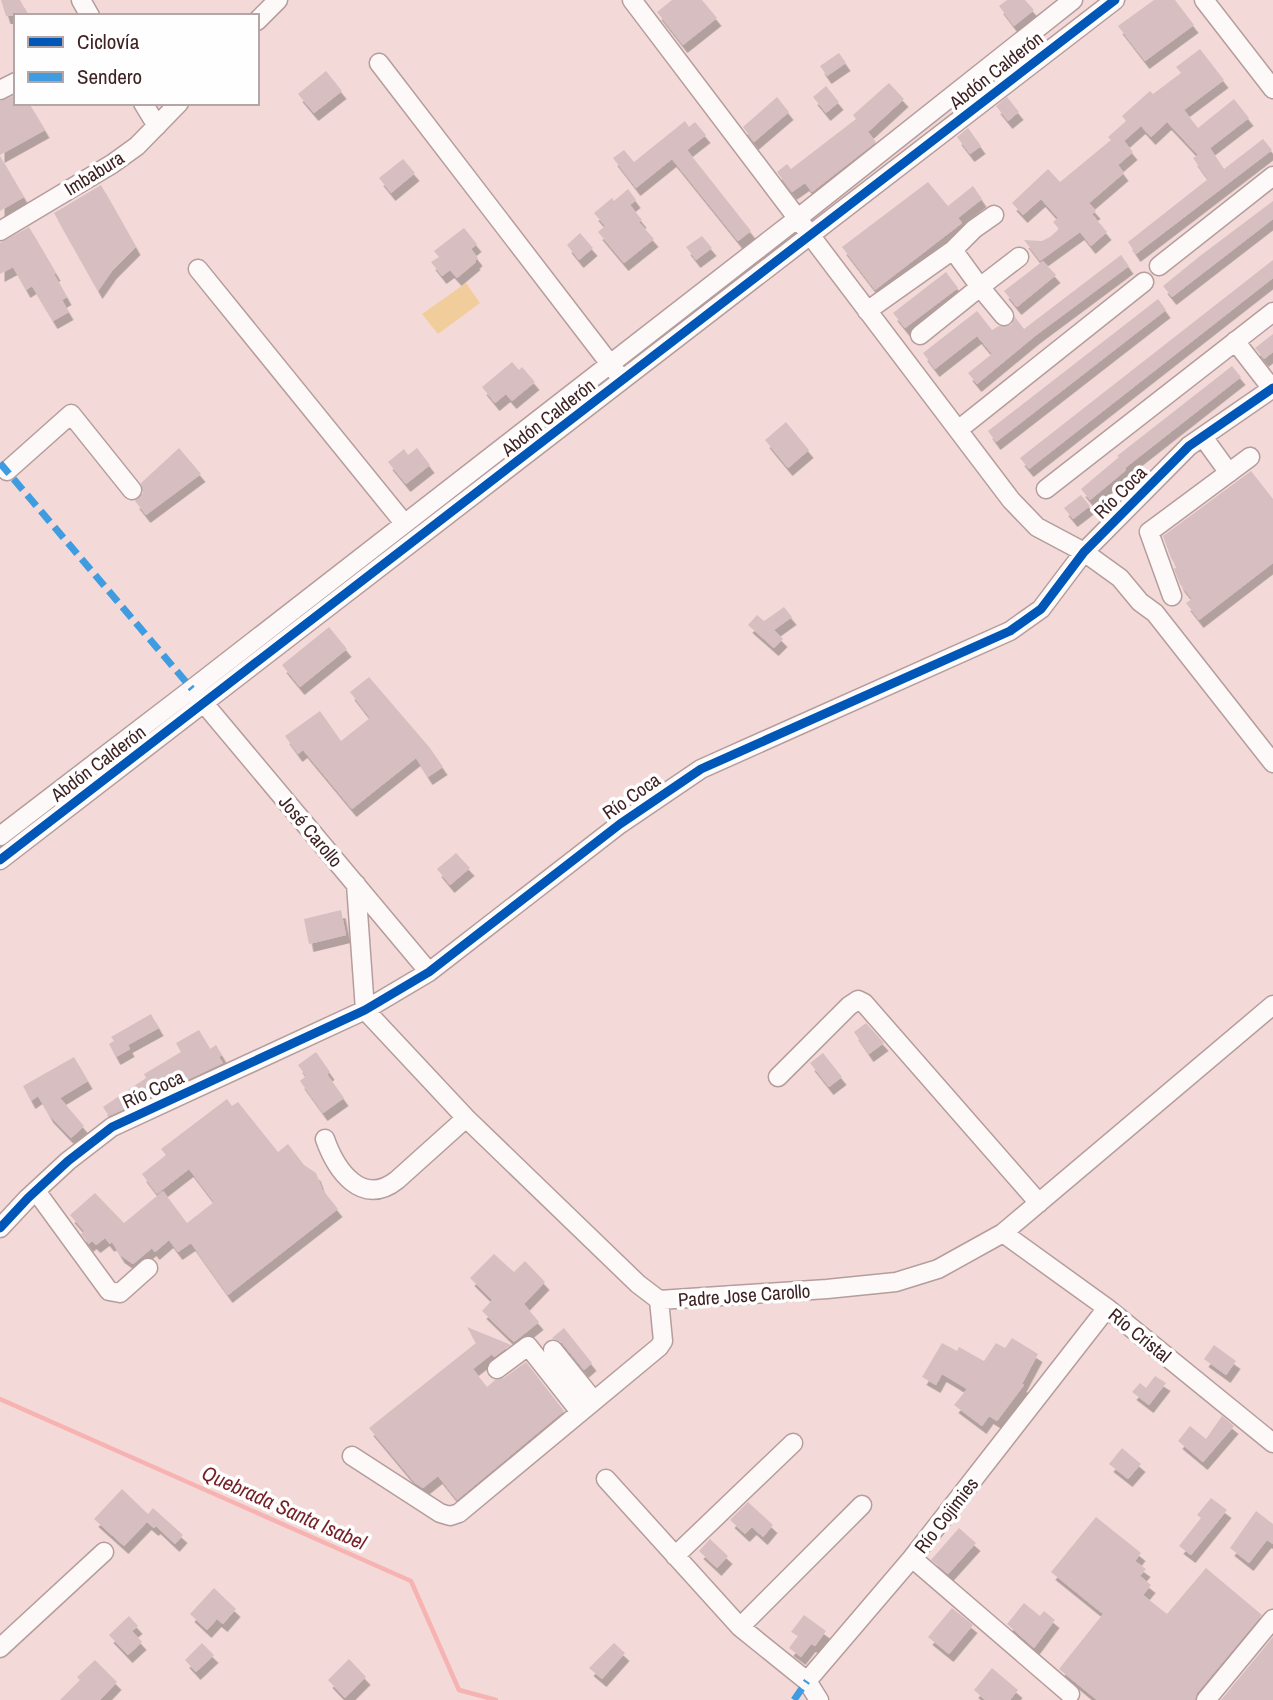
<svg xmlns="http://www.w3.org/2000/svg" width="1273" height="1700" viewBox="0 0 1273 1700" font-family="'Archivo Narrow',sans-serif">
  <style>
    .green { fill: #f2cd9c }
    .lines { fill: none; stroke-linecap: round; stroke-linejoin: round }
    .stream { stroke: #f6b3b1; stroke-width: 4.5 }
    .building { fill: #d7bec1; filter: url(#shadow) }
    .minor-casing { stroke: #b59d9c; stroke-width: 21 }
    .minor { stroke: #fdf9f9; stroke-width: 18 }
    .quiet { stroke: #3f9ce0; stroke-width: 7; stroke-dasharray: 14 7; stroke-linecap: butt }
    .cycleway-casing { stroke: #fefefe; stroke-width: 13 }
    .cycleway { stroke: #0057b8; stroke-width: 9 }
    .labels { text-anchor: middle; stroke-width: 7; stroke-linejoin: round; paint-order: stroke }
    .street-label { font-size: 19px; fill: #3f2222; stroke: #fefefe }
    .water-label { font-size: 21px; font-style: italic; fill: #751f25; stroke: #fefefe }
  </style>
  <defs>
    <filter id="shadow"><feDropShadow dx="4.5" dy="8" stdDeviation="0" flood-color="#0004"/></filter>
  </defs>
  <rect width="100%" height="100%" fill="#f3dad8"/>
  <path class="green" d="M466,283L480,303L438,334L422,314Z"/>
  <g class="lines">
    <path class="stream" d="M0,1399L411,1581L459,1690L496,1700"/>
  </g>
  <path class="building" d="M1,0H20L29,16H6Z
    M672,0H702L717,18L683,45L657,12Z
    M1007,0H1025L1034,10L1014,26L999,6Z
    M1154,0H1175L1194,25L1145,61L1118,26Z
    M1200,49L1224,80L1184,110L1198,128L1234,99L1249,118L1210,148L1224,169L1263,139L1272,150L1136,254L1128,242L1208,179L1193,158L1198,155L1167,122L1151,137L1141,126L1124,141L1133,152L1118,165L1124,173L1089,203L1096,211L1092,214L1107,232L1091,246L1080,232L1040,261L1024,240L1042,241L1050,237L1059,229L1053,222L1058,218L1041,199L1023,215L1012,203L1048,169L1060,182L1111,140L1108,137L1126,121L1122,116L1150,91L1153,94L1181,73L1176,67Z
    M839,53L846,63L827,76L820,66Z
    M326,71L342,91L314,113L298,94Z
    M889,83L904,99L868,132L876,142L812,192L805,183L792,192L777,172L787,164L791,169L856,119L853,115Z
    M826,86L839,102L826,113L813,97Z
    M16,95V103H29L45,130L0,155V101Z
    M777,97L789,112L754,142L743,127Z
    M1007,97L1019,112L1008,121L996,106Z
    M685,121L689,127L695,122L706,135L687,150L751,231L738,241L672,159L636,188L613,158L624,150L634,162Z
    M968,128L981,146L970,154L957,137Z
    M0,156L24,197L0,211Z
    M403,159L415,173L391,193L379,178Z
    M928,182L948,206L973,186L982,199L958,218L962,223L875,290L842,247Z
    M101,185L136,247L112,271L98,291L54,213Z
    M628,189L636,200L630,205L642,220L639,222L654,239L624,263L598,232L605,226L594,213L612,198L614,201Z
    M1273,201V219L1172,297L1163,286L1200,256Z
    M29,227L56,273L54,274L67,297L62,300L69,312L53,321L32,286L26,290L13,267L0,274V243Z
    M464,228L477,244L471,249L478,258L475,261L476,262L457,278L450,270L442,276L431,262L439,257L434,251Z
    M580,233L593,248L579,260L567,245Z
    M702,236L712,248L696,260L686,247Z
    M1121,255L1129,266L1035,336L977,384L968,373L992,354L977,336L935,369L923,353L977,311L992,330L999,326L1011,325L1015,317L1024,329Z
    M1273,260V278L1029,469L1020,458Z
    M1043,261L1056,275L1017,307L1004,291Z
    M946,272L958,288L905,328L893,313Z
    M1158,299L1166,310L996,442L988,431Z
    M1273,334V352L1264,359L1255,348Z
    M512,362L519,370L522,367L535,382L512,401L506,394L495,403L482,387Z
    M1232,366L1241,377L1125,468L1126,470L1090,500L1081,489L1119,457L1117,456Z
    M786,422L809,450L788,468L765,440Z
    M179,448L201,474L146,515L135,501L143,493L141,483Z
    M417,448L430,465L406,484L388,462L404,449L408,455Z
    M1251,471L1273,499V563L1199,620L1186,603L1192,599L1180,584L1174,569L1177,567L1171,558L1163,536Z
    M1081,495L1090,506L1073,519L1064,508Z
    M784,607L792,617L774,630L783,639L774,648L748,625L757,615L764,621Z
    M329,627L347,649L300,687L282,665Z
    M369,677L430,748L443,767L428,777L416,758L352,809L303,750L298,754L285,736L320,711L341,741L370,718L350,692Z
    M456,853L470,868L450,885L437,869Z
    M341,910L346,935L309,944L304,919Z
    M151,1014L159,1028L128,1045L130,1049L116,1057L109,1044L114,1041L111,1037Z
    M866,1023L884,1043L869,1054L854,1032Z
    M199,1030L210,1049L216,1045L222,1055L219,1057L223,1063L185,1081L183,1077L155,1093L153,1090L133,1105L109,1116L103,1107L146,1078L144,1074L181,1052L176,1043Z
    M316,1052L330,1072L327,1074L344,1098L323,1113L300,1081L306,1076L298,1065Z
    M823,1053L842,1077L829,1087L810,1063Z
    M74,1057L88,1081L60,1098L84,1126L71,1138L49,1115L38,1096L31,1101L23,1086Z
    M227,1099L232,1106L238,1102L278,1152L288,1144L304,1165L316,1173L322,1189L338,1209L228,1295L191,1243L178,1252L169,1240L155,1252L152,1248L133,1264L120,1255L112,1242L110,1244L105,1238L96,1245L92,1241L89,1244L81,1234L84,1231L70,1215L95,1193L124,1223L163,1191L187,1223L214,1202L189,1169L157,1194L142,1174L166,1155L161,1149Z
    M494,1254L514,1272L525,1261L545,1282L524,1304L539,1322L514,1342L482,1311L492,1300L470,1278Z
    M467,1327L511,1345L494,1357L492,1354L473,1369L487,1387L495,1380L504,1378L526,1362L564,1411L457,1500L438,1476L423,1488L415,1483L369,1428L476,1343Z
    M564,1328L592,1363L584,1370L562,1343L552,1338Z
    M1012,1338L1038,1354L1022,1384L1024,1385L997,1421L989,1416L982,1426L954,1405L967,1389L942,1374L936,1385L922,1377L942,1343L957,1351L959,1347L984,1361L996,1343L1005,1348Z
    M1214,1345L1236,1361L1226,1375L1204,1359Z
    M1155,1376L1166,1383L1149,1405L1132,1392L1140,1383L1146,1388Z
    M1222,1416L1234,1426L1203,1462L1178,1441L1190,1426L1206,1439Z
    M1122,1448L1141,1464L1128,1479L1109,1464Z
    M122,1489L148,1514L153,1508L183,1535L175,1544L156,1526L154,1528L147,1522L124,1546L94,1519Z
    M1211,1498L1227,1510L1191,1555L1179,1546L1201,1518L1197,1515Z
    M748,1502L773,1525L763,1537L752,1527L745,1534L730,1520Z
    M1256,1511L1273,1524V1544L1267,1540L1249,1563L1230,1548Z
    M1096,1517L1141,1553L1135,1561L1146,1569L1140,1576L1151,1585L1143,1595L1167,1614L1206,1568L1262,1615L1197,1693L1195,1700H1097L1059,1669L1103,1614L1051,1572Z
    M959,1528L976,1543L948,1574L931,1560Z
    M710,1539L728,1556L717,1568L699,1551Z
    M214,1588L236,1609L223,1624L217,1619L207,1630L190,1614Z
    M1024,1603L1040,1616L1044,1611L1055,1620L1034,1648L1007,1624Z
    M952,1608L973,1625L949,1654L928,1637Z
    M804,1615L826,1631L815,1646L811,1644L801,1657L789,1648L798,1636L791,1632Z
    M129,1616L138,1626L132,1631L142,1642L128,1655L109,1635Z
    M1273,1637V1700H1221Z
    M202,1643L214,1655L196,1672L185,1660Z
    M614,1643L625,1653L602,1679L589,1668Z
    M349,1659L366,1677L345,1698L328,1680Z
    M95,1660L117,1682L100,1700H60L80,1680L77,1677Z
    M992,1668L1018,1690L1010,1700H985L974,1690Z"/>
  <g class="lines">
    <g class="minor-casing">
      <path id="minor" d="M81,0L90,16
        M632,0L1011,500L1037,527L1084,552L1120,578L1140,602L1155,613L1273,763
        M1204,0L1273,89
        M257,21L278,0
        M379,63L617,373
        M0,90L16,82
        M143,103L157,126
        M0,231L112,164L137,146L179,103
        M1159,266L1273,176
        M198,269L404,523
        M867,311L953,250L974,229L994,215
        M1004,316L980,287L1019,257
        M920,335L980,287L953,250
        M1235,341L1273,390
        M958,430L1144,282
        M1203,437L1229,473
        M7,471L71,414L132,490
        M1046,489L1273,312
        M1172,596L1149,532L1250,457
        M197,695L429,972
        M0,836L192,689L798,218L1073,0
        M0,860L1115,0
        M356,884L365,1010L466,1118L638,1284L659,1300L827,1289L896,1282L938,1269L1003,1233L1273,1005
        M778,1077L849,1006L858,1000L864,1003L1039,1203
        M325,1139C336,1170 362,1208 397,1180L466,1118
        M36,1191L109,1291L120,1293L148,1268
        M0,1228L28,1198L68,1161L112,1127L365,1010L429,972L620,824L701,769L1010,631L1041,609L1084,552L1189,446L1273,388
        M1003,1233L1107,1308L1273,1443
        M553,1350L594,1401
        M497,1369L528,1346L580,1412
        M352,1456L440,1513L450,1516L459,1513L659,1347L663,1341L659,1300
        M606,1479L740,1627L807,1681L912,1558
        M675,1556L793,1443
        M740,1627L862,1505
        M0,1648L104,1552
        M807,1681L819,1700
        M1070,1694L912,1558L1107,1308
        M1206,1700L1273,1619"/>
    </g>
    <use href="#minor" class="minor"/>
    <path class="quiet" d="M0,463L192,689
      M794,1700L807,1681"/>
    <g class="cycleway-casing">
      <path id="cycleway" d="M0,860L1115,0
        M0,1228L28,1198L68,1161L112,1127L365,1010L429,972L620,824L701,769L1010,631L1041,609L1084,552L1189,446L1273,388"/>
    </g>
    <use href="#cycleway" class="cycleway"/>
  </g>
  <g class="labels">
    <g class="street-label">
      <text transform="translate(996 70) rotate(-38)" y="7">Abdón Calderón</text>
      <text transform="translate(94 173) rotate(-32)" y="7">Imbabura</text>
      <text transform="translate(548 417) rotate(-38)" y="7">Abdón Calderón</text>
      <text transform="translate(1120 492) rotate(-45)" y="7">Río Coca</text>
      <text transform="translate(98 763) rotate(-37)" y="7">Abdón Calderón</text>
      <text transform="translate(631 796) rotate(-35)" y="7">Río Coca</text>
      <text transform="translate(311 831) rotate(50)" y="7">José Carollo</text>
      <text transform="translate(153 1089) rotate(-25)" y="7">Río Coca</text>
      <text transform="translate(744 1295) rotate(-4)" y="7">Padre Jose Carollo</text>
      <text transform="translate(1140 1335) rotate(39)" y="7">Río Cristal</text>
      <text transform="translate(946 1515) rotate(-52)" y="7">Río Cojimies</text>
    </g>
    <g class="water-label">
      <text transform="translate(284 1508) rotate(24)" y="7">Quebrada Santa Isabel</text>
    </g>
  </g>
  <rect x="14" y="14" width="245" height="91" fill="#fefefe" stroke="#b2a6a6" stroke-width="2"/>
  <rect x="28" y="37" width="35" height="10" fill="#0057b8" stroke="#b2a6a6" stroke-width="2"/>
  <text x="77" y="49" font-size="21" fill="#3f2222">Ciclovía</text>
  <rect x="28" y="72" width="35" height="10" fill="#3f9ce0" stroke="#b2a6a6" stroke-width="2"/>
  <text x="77" y="84" font-size="21" fill="#3f2222">Sendero</text>
</svg>
